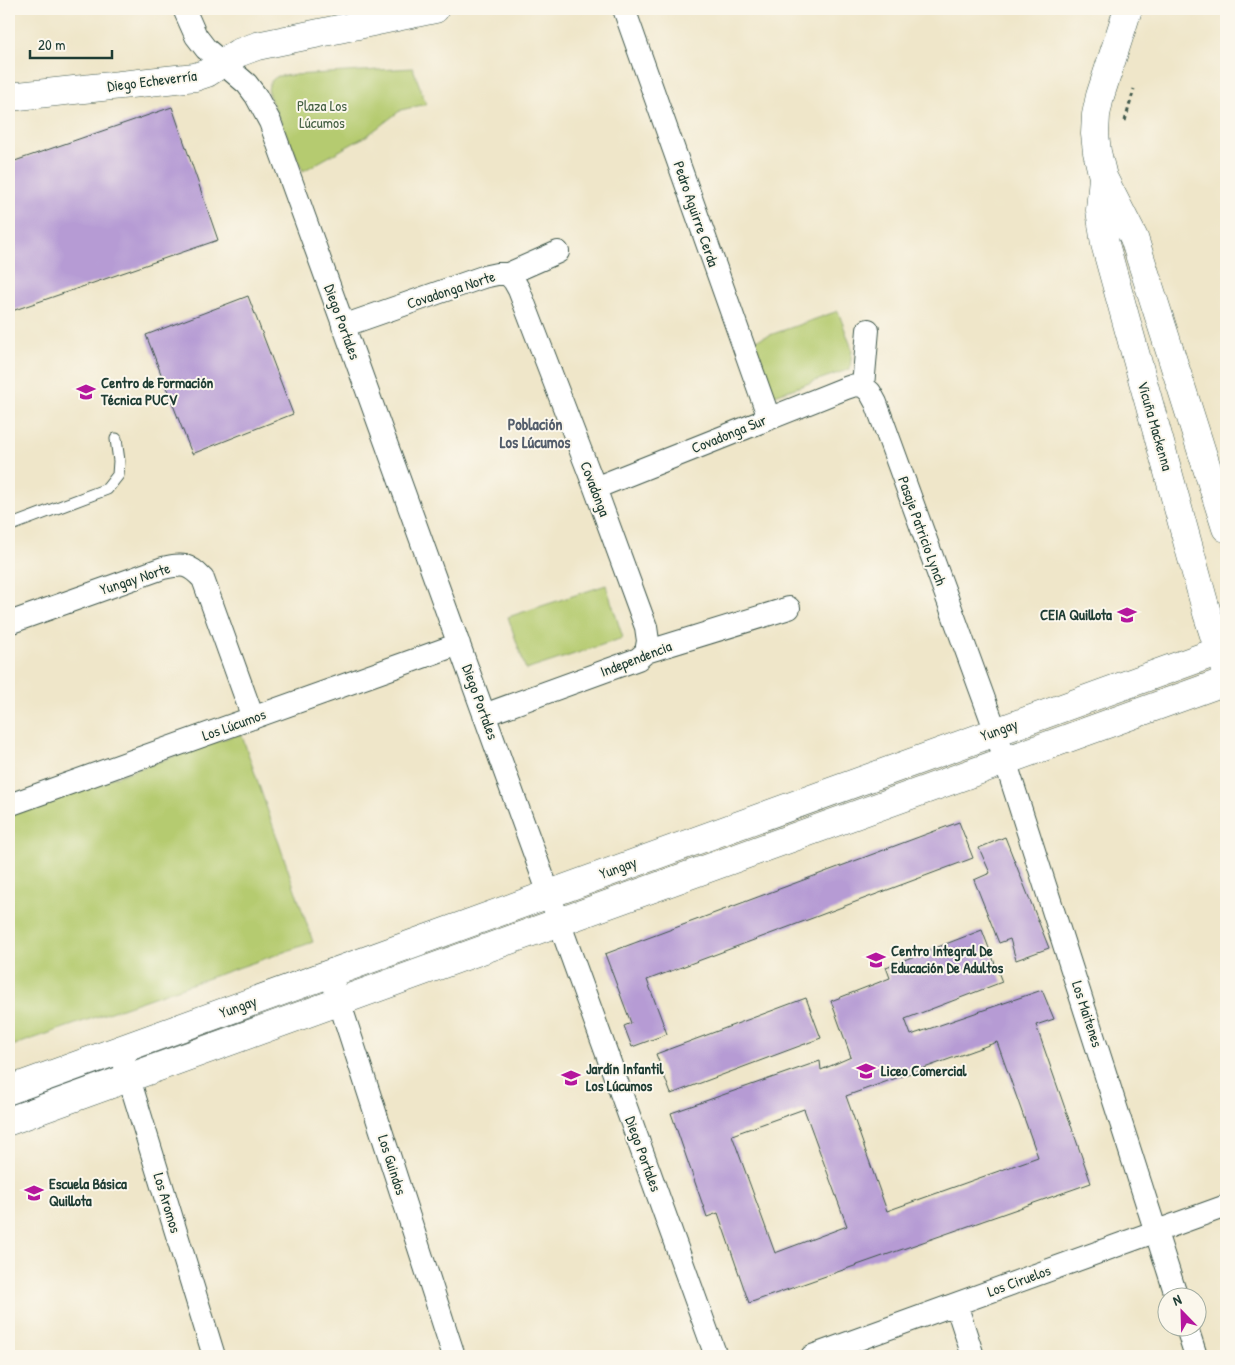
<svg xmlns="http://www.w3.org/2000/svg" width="1235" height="1365" viewBox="0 0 1235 1365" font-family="'Patrick Hand',sans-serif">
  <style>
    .green { fill: #b5cb6f; stroke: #6a8452 }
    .building { fill: #b69bd4; fill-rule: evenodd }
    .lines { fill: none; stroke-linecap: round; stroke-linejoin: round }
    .service-casing { stroke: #3e564a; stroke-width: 13 }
    .minor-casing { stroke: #3e564a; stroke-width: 24 }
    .tertiary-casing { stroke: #3e564a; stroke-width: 29 }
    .secondary-casing { stroke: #3e564a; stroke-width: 29 }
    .path { stroke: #3e564a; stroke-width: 3; stroke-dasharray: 4 4; stroke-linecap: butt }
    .service { stroke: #fff; stroke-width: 11 }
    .minor { stroke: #fff; stroke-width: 22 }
    .tertiary { stroke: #fff; stroke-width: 28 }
    .secondary { stroke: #fff; stroke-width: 28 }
    .labels { text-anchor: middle; stroke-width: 4; stroke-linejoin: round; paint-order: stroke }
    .street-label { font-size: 15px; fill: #1f3d34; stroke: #fbf7ec }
    .park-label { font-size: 15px; fill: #446043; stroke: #fbf7ec }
    .poi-label { font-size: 15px; font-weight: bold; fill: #1f3d34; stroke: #fbf7ec; text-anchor: start }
    .neighbourhood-label { font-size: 16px; font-weight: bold; fill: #545e6c; stroke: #fbf7ec }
  </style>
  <rect width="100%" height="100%" fill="#fbf7ec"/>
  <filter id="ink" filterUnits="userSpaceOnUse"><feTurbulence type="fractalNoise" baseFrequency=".02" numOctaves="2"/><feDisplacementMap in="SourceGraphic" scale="10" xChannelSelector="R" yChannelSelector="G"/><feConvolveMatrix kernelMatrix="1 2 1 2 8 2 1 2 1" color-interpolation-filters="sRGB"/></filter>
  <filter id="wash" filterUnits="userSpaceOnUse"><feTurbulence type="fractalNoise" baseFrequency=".0096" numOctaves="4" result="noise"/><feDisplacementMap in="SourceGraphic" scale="20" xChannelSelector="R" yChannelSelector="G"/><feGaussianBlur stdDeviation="1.12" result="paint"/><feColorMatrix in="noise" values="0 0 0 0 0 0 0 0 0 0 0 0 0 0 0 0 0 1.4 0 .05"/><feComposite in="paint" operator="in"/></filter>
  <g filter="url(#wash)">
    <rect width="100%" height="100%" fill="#efe6c9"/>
    <path class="green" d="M413,68L426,104L401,110L368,135L303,171L269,96C267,86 269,81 278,76Z
      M838,311L852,349L850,369L772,396L753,341Z
      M606,585L623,638L526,670L508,617Z
      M241,733L313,942L9,1047V814Z"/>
    <g id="blocks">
      <path class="building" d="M172,107L218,240L9,312V163Z
        M248,296L293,414L192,454L146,335Z
        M959,822L973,858L647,980L667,1034L632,1047L624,1026L631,1023L605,954Z
        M1005,837L1049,948L1016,960L1010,939L999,943L974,880L990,873L979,848Z
        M982,930L1002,982L905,1019L911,1035L1042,990L1054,1019L1036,1025L1091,1183L749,1303L718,1213L707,1217L671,1113L820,1061L821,1070L851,1057L831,1001L890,978L886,967ZM997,1042L1038,1157L887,1211L846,1096ZM804,1109L847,1226L775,1253L732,1135Z
        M806,998L821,1038L671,1094L656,1054Z"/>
    </g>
  </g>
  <g filter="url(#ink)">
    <use href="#blocks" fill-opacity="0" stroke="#3e564a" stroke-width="1"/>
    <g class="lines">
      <g class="service-casing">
        <path id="service" d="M9,526L107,489L118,475L119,461L116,439"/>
      </g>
      <g class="minor-casing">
        <path id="minor" d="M184,9L196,36L206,49L247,84L256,96L270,122L716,1356
          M624,9L769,418
          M508,274L514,281L519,290L595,488L646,627L648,641L646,652
          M343,326L483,277L497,274H508L558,252
          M868,330L863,386L870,392L876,403L996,732L1177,1298
          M595,488L846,388L855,385L863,386
          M9,623L163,568C183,564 188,563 203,579L253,718
          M484,715L638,659L646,652L789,608
          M9,805L459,644
          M330,973L454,1356
          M120,1049L214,1356
          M956,1304L973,1356
          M1187,1328L1196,1356
          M812,1356L1226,1206"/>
      </g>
      <g class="tertiary-casing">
        <path id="tertiary" d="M9,97L195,77L207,73L238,53L257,46L435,9
          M9,1090L1219,651L1226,644
          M9,1121L1226,681"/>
      </g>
      <g class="secondary-casing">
        <path id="secondary" d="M1128,9L1100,96L1096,115L1095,134L1097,152L1103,177L1134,238L1226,528
          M1103,177L1100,210L1105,244L1207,613L1226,673"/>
      </g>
      <path class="path" d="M1125,121L1134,89"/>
      <use href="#service" class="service"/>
      <use href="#minor" class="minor"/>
      <use href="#tertiary" class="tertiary"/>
      <use href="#secondary" class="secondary"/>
    </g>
  </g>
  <defs>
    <g id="university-bare" transform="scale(1.5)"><path d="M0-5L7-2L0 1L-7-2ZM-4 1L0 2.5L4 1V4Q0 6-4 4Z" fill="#b5179e" stroke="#fbf7ec" stroke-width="2.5" paint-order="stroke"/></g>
    <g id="school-bare" transform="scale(1.5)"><path d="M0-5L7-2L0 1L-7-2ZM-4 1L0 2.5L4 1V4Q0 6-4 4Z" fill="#b5179e" stroke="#fbf7ec" stroke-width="2.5" paint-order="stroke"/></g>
  </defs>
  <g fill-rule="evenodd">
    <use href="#university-bare" x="86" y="392"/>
    <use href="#school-bare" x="1127" y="615"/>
    <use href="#school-bare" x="876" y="960"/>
    <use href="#school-bare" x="866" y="1071"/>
    <use href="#school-bare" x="571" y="1078"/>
    <use href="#school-bare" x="34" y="1193"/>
  </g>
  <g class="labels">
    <g class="street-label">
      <text transform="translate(152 81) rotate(-7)" y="5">Diego Echeverría</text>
      <text transform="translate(696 214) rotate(71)" y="5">Pedro Aguirre Cerda</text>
      <text transform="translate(451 290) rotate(-18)" y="5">Covadonga Norte</text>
      <text transform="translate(342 322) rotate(70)" y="5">Diego Portales</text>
      <text transform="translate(1155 426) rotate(74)" y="5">Vicuña Mackenna</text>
      <text transform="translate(729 434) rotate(-22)" y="5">Covadonga Sur</text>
      <text transform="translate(595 489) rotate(69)" y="5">Covadonga</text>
      <text transform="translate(922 531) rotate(70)" y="5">Pasaje Patricio Lynch</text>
      <text transform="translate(135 579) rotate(-18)" y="5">Yungay Norte</text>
      <text transform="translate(636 659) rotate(-21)" y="5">Independencia</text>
      <text transform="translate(480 702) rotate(70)" y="5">Diego Portales</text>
      <text transform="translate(234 725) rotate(-20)" y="5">Los Lúcumos</text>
      <text transform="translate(999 730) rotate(-20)" y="5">Yungay</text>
      <text transform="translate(618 868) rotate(-20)" y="5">Yungay</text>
      <text transform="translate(238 1007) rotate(-20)" y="5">Yungay</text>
      <text transform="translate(1087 1014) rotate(72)" y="5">Los Maitenes</text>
      <text transform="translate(643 1154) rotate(70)" y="5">Diego Portales</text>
      <text transform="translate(392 1165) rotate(72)" y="5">Los Guindos</text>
      <text transform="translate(167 1203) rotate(73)" y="5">Los Aromos</text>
      <text transform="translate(1019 1281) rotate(-20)" y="5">Los Ciruelos</text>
    </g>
    <g class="park-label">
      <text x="322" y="111">Plaza Los<tspan x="322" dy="17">Lúcumos</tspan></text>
    </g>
    <g class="poi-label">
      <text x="101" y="388">Centro de Formación<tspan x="101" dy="17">Técnica PUCV</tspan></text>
      <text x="1112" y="620" text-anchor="end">CEIA Quillota</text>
      <text x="891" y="956">Centro Integral De<tspan x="891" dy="17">Educación De Adultos</tspan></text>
      <text x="586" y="1074">Jardín Infantil<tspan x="586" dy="17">Los Lúcumos</tspan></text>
      <text x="881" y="1076">Liceo Comercial</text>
      <text x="49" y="1189">Escuela Básica<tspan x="49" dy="17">Quillota</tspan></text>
    </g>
    <g class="neighbourhood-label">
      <text x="535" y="430">Población<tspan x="535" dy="18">Los Lúcumos</tspan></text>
    </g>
  </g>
  <rect width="1235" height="1365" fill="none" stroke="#fbf7ec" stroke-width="30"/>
  <g transform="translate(1182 1312) rotate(337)"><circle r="24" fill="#fbf7ec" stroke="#a3ada2"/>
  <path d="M0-4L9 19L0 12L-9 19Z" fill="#b5179e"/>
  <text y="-8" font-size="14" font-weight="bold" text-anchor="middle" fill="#1f3d34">N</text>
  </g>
  <path d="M30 50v8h82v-8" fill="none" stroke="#1f3d34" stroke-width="2.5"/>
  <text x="38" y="50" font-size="15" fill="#1f3d34" stroke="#fbf7ec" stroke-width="4" paint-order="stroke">20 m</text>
</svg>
